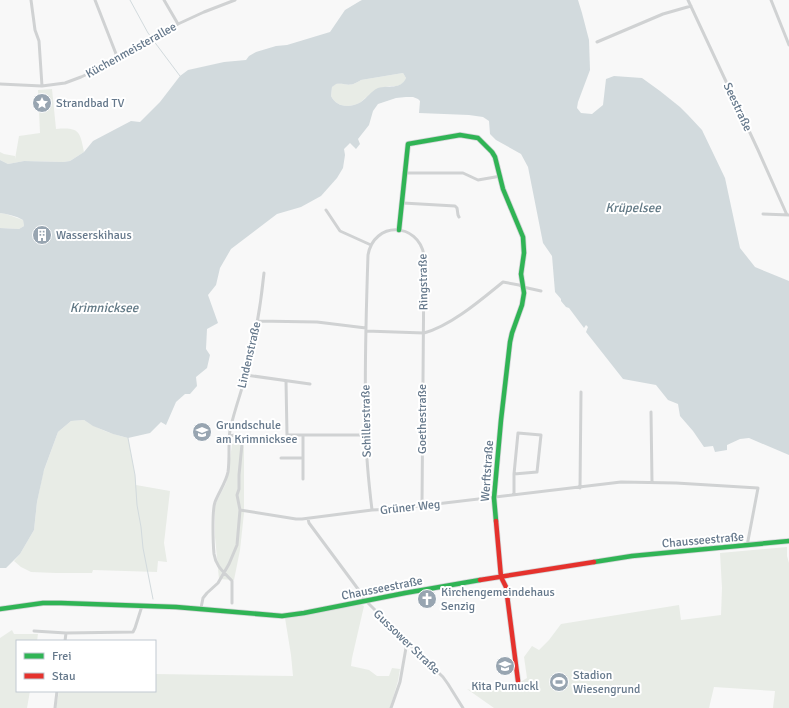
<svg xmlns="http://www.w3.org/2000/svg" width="789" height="708" viewBox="0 0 789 708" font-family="Signika,sans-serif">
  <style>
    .green { fill: #e8ece6 }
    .water { fill: #d2dadd; fill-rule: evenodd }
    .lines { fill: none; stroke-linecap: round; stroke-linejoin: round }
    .stream { stroke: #d2dadd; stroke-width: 1 }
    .fast-casing { stroke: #d3d5d7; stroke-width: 6 }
    .jam-casing { stroke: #d3d5d7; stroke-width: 6 }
    .street { stroke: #d0d2d3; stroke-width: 3 }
    .fast { stroke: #30b455; stroke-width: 4.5 }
    .jam { stroke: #e5322d; stroke-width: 4.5 }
    .labels { text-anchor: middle; stroke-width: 4; stroke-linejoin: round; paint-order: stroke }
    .street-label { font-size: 12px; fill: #65788b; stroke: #fff }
    .poi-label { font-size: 12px; fill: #65788b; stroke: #fff; text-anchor: start }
    .water-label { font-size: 13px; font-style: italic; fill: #627985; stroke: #fff }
  </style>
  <rect width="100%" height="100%" fill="#f8f8f8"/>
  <path class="green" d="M403,73L406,78C402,89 393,85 385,87C380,88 372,93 368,96C365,98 363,100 361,102C350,108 337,108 331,96L332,87L335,84C347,83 349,88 361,80Z
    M52,89L56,129C79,127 80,131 84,152L70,161L63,162L24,161L8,164L0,160V152L4,154L15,156V159L19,136L40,133L38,90Z
    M0,213L6,214L23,220L24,226L19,229L0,228Z
    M84,420C97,429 112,434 128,438L135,475L136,485L170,491L164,543L167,562L158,561L157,572L93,570L92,573H56L31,572L21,567L14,561L20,554L34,530L37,502L43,473L58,432L71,421Z
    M233,437L241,442L244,447V513L240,550L234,580L219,579L215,537V505L226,483L228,474Z
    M787,547V556L789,563V708H773L775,691L714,687L709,708H494L467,689L474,691L514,686L527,678L524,657L532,646L539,650L549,640L561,624L679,605L681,620L721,615L722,588L720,553Z
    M360,604L364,606L352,658L351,666L369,670L377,676H389L392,668L400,669L398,681L390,708H56L59,691H155V674L293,676L291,655L285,618L301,616Z
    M12,630L14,634H38L37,641H17V691H30L27,708H0V638Z"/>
  <path class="water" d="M362,0H578L582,13L589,40L590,70L578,102L577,108L581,113L592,114L603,105L606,79L614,76L642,78L660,91L680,107L688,115L702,130L725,178L740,248L755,267L789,281V455L749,438L740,439L727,445V450L715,452L713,446L704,447L693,431L680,416L678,404L668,400L656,385L623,379L586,332L588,327L586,325L584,328L569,308L566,307L561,301V299L555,292L552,256L543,243L528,167L521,154L496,140L490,134L489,121L483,117L469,115L419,113L420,101L418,99L413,97H406L396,98L378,104L373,111L369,125L358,139L360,144L356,149L350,143L344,149L345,155L343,168L337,178L321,196L301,207L277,214L231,249L220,268L216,285L208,295L218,323L207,329L206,349L210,355L207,368L196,377L197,386L190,394H185L176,402L166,425L161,422L150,433L128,438L113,434L93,426L84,420L71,421L58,432L44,470L37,502L34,530L20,554L6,568H0V228L19,229L24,226L23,220C16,216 8,214 0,213V160L8,164L24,161L63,162L70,161L84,152L93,141L131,121L140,122L160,102L180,76L188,70L224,62L246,60L249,56L256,52L276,46L287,45L330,32L345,10L360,1ZM403,73L406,78C401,90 388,85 378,88C371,91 367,98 361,102C350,108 337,108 331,96L332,87L336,84C347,83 349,88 361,80Z"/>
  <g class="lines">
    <path class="stream" d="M130,0L148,33L152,38
      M153,40L180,76
      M128,438L135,475L137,505L141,527L143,548L153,599"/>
    <g class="fast-casing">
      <path id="fast" d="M399,230L408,144L460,135L478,138L492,152L495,157L503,189L523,237L524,253L521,274L524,293L522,305L512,333L510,342L501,420L494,498L496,521
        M594,562L632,556L789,541
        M0,609L43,603H61L176,607L282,616L304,613L405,593L480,580"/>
    </g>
    <g class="jam-casing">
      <path id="jam" d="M496,521L501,577L506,587L518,681
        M480,580L594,562"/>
    </g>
    <path class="street" d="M31,0L35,30L39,41L42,86
      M95,0L118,59
      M164,0L178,24
      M688,0L758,150L787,215
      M771,0L789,45
      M597,42L663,14L691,6
      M0,84L42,86L65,83L81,77L112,63L178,24L204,12L235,0
      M405,173H463L478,180L501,176
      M403,203L455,206L457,208L458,215L459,217
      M326,210L340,231L371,245
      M763,214L789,215
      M257,321L317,322L366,328
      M366,331L424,333C451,326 482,299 503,282L519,285L523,287L541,291
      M246,375L310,384
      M286,381L287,435H366
      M651,412L652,482
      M303,435V479
      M281,458H303
      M514,474L518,433L541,435L537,472L514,474V494
      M580,488L581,392
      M240,510L296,519H302L372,510L394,509L621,482L676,483L758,488L747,546
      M372,510C369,485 366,460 366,434C364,375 366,314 368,255C374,221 418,222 424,255L422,505
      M308,519L309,523L358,589L362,597L407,642L443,677L448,684L463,708
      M232,603V581C224,572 216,567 214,554C213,544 212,510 215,502C219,492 226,482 228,472C230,458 228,443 230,430C235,407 244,385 249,363C256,333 261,303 264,273
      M201,608L203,598L207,593L218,583L229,564L237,545L240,510L237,495L239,489V475L242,444C242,436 236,434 229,436
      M34,631L66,633L133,632L135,628L142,606
      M65,641L66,633
      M55,708L57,691
      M391,708L400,682L407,642"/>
    <use href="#fast" class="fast"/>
    <use href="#jam" class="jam"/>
  </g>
  <defs>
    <g id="sight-disc" transform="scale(1)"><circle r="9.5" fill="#98a5b1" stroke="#fff"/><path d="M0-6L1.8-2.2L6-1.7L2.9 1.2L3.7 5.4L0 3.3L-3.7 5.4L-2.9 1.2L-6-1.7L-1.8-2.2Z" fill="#fff"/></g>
    <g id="building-disc" transform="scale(1)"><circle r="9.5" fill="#98a5b1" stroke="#fff"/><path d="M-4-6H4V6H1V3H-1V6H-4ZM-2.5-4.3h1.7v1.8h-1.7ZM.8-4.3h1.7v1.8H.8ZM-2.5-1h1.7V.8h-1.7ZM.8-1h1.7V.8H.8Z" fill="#fff"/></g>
    <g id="school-disc" transform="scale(1)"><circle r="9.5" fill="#98a5b1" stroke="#fff"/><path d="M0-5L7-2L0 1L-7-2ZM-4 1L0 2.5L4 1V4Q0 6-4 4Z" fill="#fff"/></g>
    <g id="church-disc" transform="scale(1)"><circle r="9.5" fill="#98a5b1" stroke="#fff"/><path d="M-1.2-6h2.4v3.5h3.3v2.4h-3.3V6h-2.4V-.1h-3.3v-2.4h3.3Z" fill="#fff"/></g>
    <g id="stadium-disc" transform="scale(1)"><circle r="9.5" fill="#98a5b1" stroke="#fff"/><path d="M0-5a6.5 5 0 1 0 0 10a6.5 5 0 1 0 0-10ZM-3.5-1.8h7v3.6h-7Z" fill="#fff"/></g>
  </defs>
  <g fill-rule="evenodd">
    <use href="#sight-disc" x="42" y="103"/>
    <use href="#building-disc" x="42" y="235"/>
    <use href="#school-disc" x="202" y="432"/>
    <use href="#church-disc" x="427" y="599"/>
    <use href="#school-disc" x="505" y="666"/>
    <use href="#stadium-disc" x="559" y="682"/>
  </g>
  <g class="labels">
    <g class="street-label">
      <text transform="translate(131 50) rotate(-29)" y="4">Küchenmeisterallee</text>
      <text transform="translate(738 107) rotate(65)" y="4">Seestraße</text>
      <text transform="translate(423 282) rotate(-91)" y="4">Ringstraße</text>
      <text transform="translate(249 355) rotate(-77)" y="4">Lindenstraße</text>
      <text transform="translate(422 419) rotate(-90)" y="4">Goethestraße</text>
      <text transform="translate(366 421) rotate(-91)" y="4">Schillerstraße</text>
      <text transform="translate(487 471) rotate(-86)" y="4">Werftstraße</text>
      <text transform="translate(410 507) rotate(-6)" y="4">Grüner Weg</text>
      <text transform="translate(703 540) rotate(-5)" y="4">Chausseestraße</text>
      <text transform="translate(382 588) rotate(-11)" y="4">Chausseestraße</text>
      <text transform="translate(407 642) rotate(44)" y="4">Gussower Straße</text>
    </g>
    <g class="poi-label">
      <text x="56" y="107">Strandbad TV</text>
      <text x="56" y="239">Wasserskihaus</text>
      <text x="216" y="429">Grundschule<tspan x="216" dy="14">am Krimnicksee</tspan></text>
      <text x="441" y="596">Kirchengemeindehaus<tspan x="441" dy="14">Senzig</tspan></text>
      <text x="573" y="679">Stadion<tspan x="573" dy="14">Wiesengrund</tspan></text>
      <text x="505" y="690" text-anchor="middle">Kita Pumuckl</text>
    </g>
    <g class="water-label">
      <text x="633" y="212">Krüpelsee</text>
      <text x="104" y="312">Krimnicksee</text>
    </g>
  </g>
  <rect x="16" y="640" width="140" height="52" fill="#ffffff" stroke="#c1c9d1"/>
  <rect x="24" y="653" width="20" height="6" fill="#30b455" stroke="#c1c9d1"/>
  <text x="52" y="660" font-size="12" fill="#65788b">Frei</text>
  <rect x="24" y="673" width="20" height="6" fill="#e5322d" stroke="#c1c9d1"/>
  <text x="52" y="680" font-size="12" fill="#65788b">Stau</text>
</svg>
